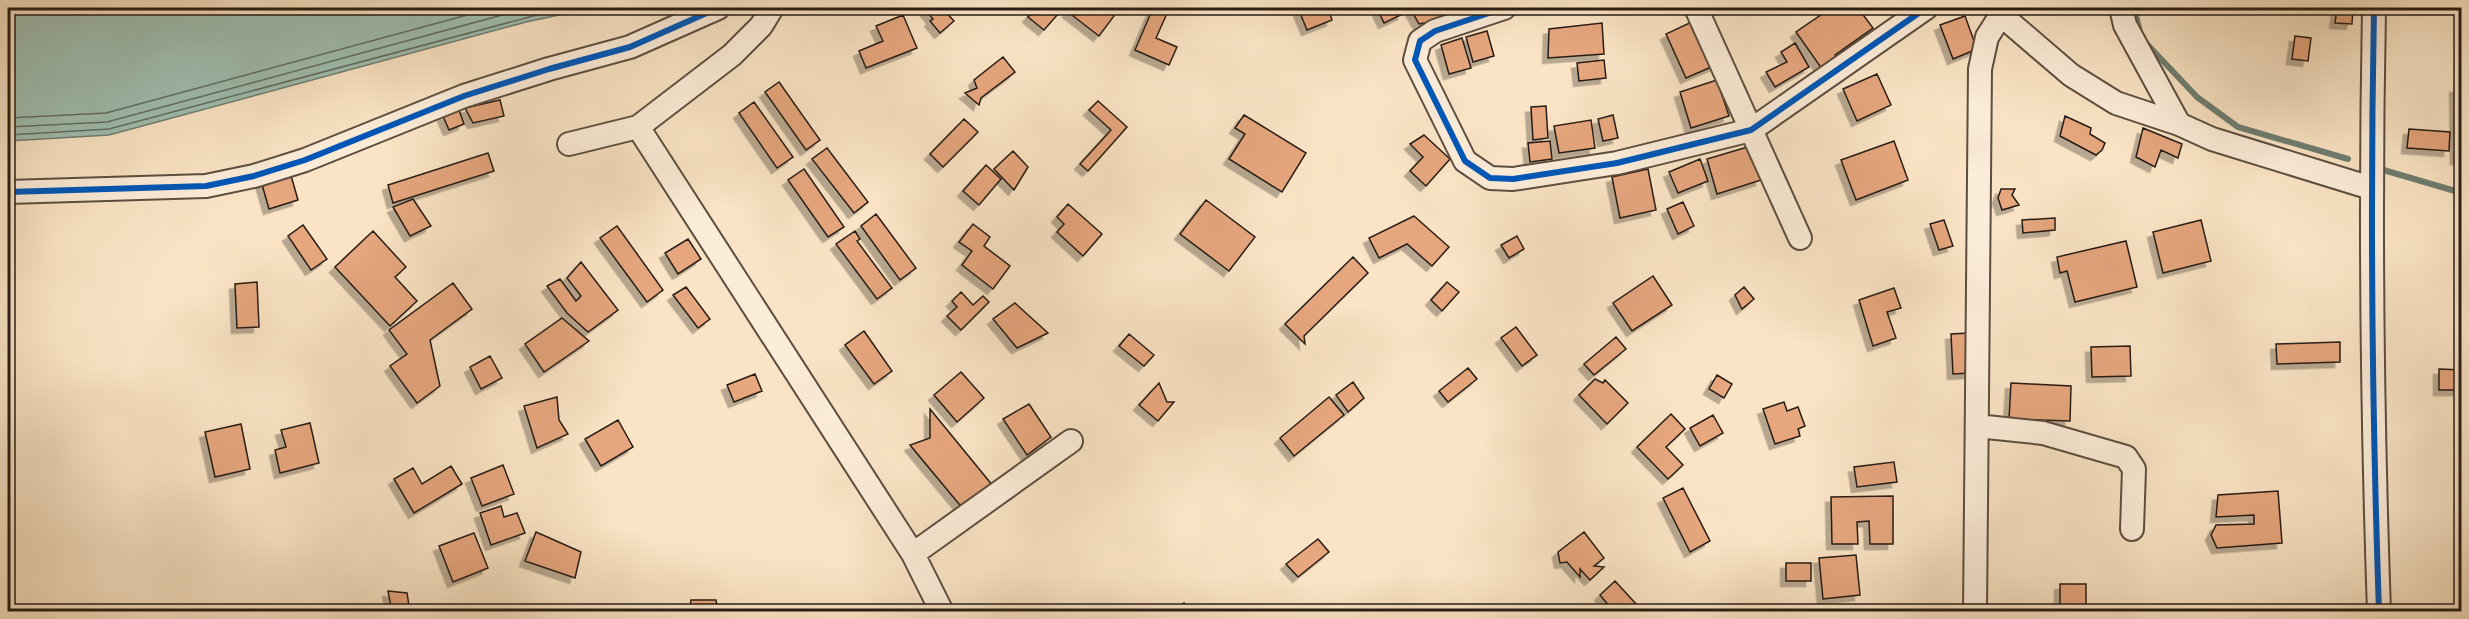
<svg xmlns="http://www.w3.org/2000/svg" width="2469" height="619" viewBox="0 0 2469 619" font-family="'Sorts Mill Goudy',serif">
  <style>
    .water { fill: #9fbfb1; stroke: #6f7e72; stroke-width: 1.5 }
    .lines { fill: none; stroke-linecap: round; stroke-linejoin: round }
    .shore { stroke: #636e62; stroke-width: 1.5 }
    .stream { stroke: #6f7e72; stroke-width: 6 }
    .building { fill: #e6a67e; stroke: #271c14; stroke-width: 1.5; filter: url(#shadow) }
    .minor-casing { stroke: #5c4e40; stroke-width: 26 }
    .minor { stroke: #fcedd9; stroke-width: 22 }
    .cycleway-casing { stroke: #fcedd9; stroke-width: 10 }
    .cycleway { stroke: #0057b8; stroke-width: 6 }
  </style>
  <defs>
    <filter id="shadow"><feDropShadow dx="-5.5" dy="5.5" stdDeviation="0" flood-color="#0004"/></filter>
  </defs>
  <rect width="100%" height="100%" fill="#fae4c5"/>
  <filter id="stains"><feTurbulence type="fractalNoise" baseFrequency=".00333" numOctaves="4"/><feColorMatrix values="0 0 0 0 .2 0 0 0 0 .09 0 0 0 0 .02 0 0 0 .5 -.17"/></filter>
  <radialGradient id="worn" r=".72"><stop offset=".6" stop-color="#630" stop-opacity="0"/><stop offset="1" stop-color="#630" stop-opacity=".3"/></radialGradient>
  <path class="water" d="M8,8H592L526,22L109,135L8,141Z"/>
  <g class="lines">
    <path class="shore" d="M8,118L106,113L493,8
      M8,127L107,122L528,8
      M8,135L109,129L563,8"/>
    <path class="stream" d="M2134,8L2140,32
      M2144,41L2197,97L2238,127L2348,159
      M2380,169L2462,193"/>
  </g>
  <path class="building" d="M932,8L936,13L942,8L954,21L940,33L930,21L933,19L926,11Z
    M1036,8H1052L1059,13L1044,30L1028,17Z
    M1072,8H1103L1114,16L1099,36L1068,12Z
    M1153,8L1169,9L1156,38L1177,47L1169,65L1135,50Z
    M1298,8H1328L1332,20L1307,30Z
    M1377,8H1399L1403,14L1384,23Z
    M1410,8H1438L1444,19L1419,24Z
    M1831,8H1858L1873,28L1835,55L1837,58L1822,69L1796,32Z
    M2337,8H2353L2352,24L2335,23Z
    M903,15L917,48L866,68L859,51L883,41L876,26Z
    M1965,16L1977,49L1953,59L1940,25Z
    M1698,19L1718,64L1686,78L1666,34Z
    M1602,23L1604,54L1548,58L1549,29Z
    M1487,31L1494,56L1473,62L1466,37Z
    M2295,36L2311,38L2308,61L2292,59Z
    M1462,38L1471,68L1449,74L1441,45Z
    M1795,43L1809,67L1775,87L1766,72L1787,62L1781,52Z
    M1003,57L1015,72L981,98L979,105L965,93L977,88L974,80Z
    M1604,60L1606,78L1579,81L1577,63Z
    M1877,74L1891,105L1857,121L1843,89Z
    M1717,80L1729,116L1691,128L1680,92Z
    M779,82L820,140L806,150L765,92Z
    M2455,87H2462V159H2456Z
    M500,100L504,116L473,123L465,108Z
    M1098,101L1127,127L1088,171L1080,164L1111,130L1089,110Z
    M754,102L793,157L777,168L739,113Z
    M1546,106L1548,138L1533,140L1531,107Z
    M459,110L464,124L449,130L443,116Z
    M1244,115L1306,153L1282,192L1229,159L1245,134L1235,128Z
    M1613,115L1618,138L1603,141L1598,119Z
    M2065,116L2091,128L2090,134L2105,143L2102,150L2096,155L2060,136Z
    M964,119L978,132L943,167L930,154Z
    M1591,120L1595,148L1559,153L1554,126Z
    M2143,128L2182,144L2178,158L2161,150L2155,167L2136,157Z
    M2409,129L2450,132L2449,151L2407,148Z
    M1424,135L1450,159L1426,186L1410,171L1423,157L1410,144Z
    M1550,141L1552,159L1530,162L1528,143Z
    M1894,141L1908,180L1856,200L1841,160Z
    M1751,146L1761,180L1717,194L1707,159Z
    M827,148L868,202L854,213L812,159Z
    M1013,151L1028,167L1014,190L994,169Z
    M488,153L494,171L393,203L388,185Z
    M1700,159L1708,181L1678,193L1669,172Z
    M986,165L1001,179L979,205L963,191Z
    M804,169L844,227L828,237L788,180Z
    M1648,169L1656,210L1620,218L1612,177Z
    M290,172L298,200L269,209L261,181Z
    M2001,189H2015L2012,195L2019,205L2002,210L1998,198Z
    M413,199L431,226L410,236L393,207Z
    M1206,200L1255,237L1229,271L1180,234Z
    M1683,202L1694,226L1678,234L1667,209Z
    M1068,204L1102,234L1083,256L1057,232L1064,224L1057,217Z
    M876,214L916,268L900,280L861,226Z
    M1414,216L1449,247L1432,266L1407,244L1379,258L1369,238Z
    M2055,218V230L2023,233L2022,220Z
    M1944,220L1953,246L1939,250L1930,224Z
    M2201,220L2211,261L2163,273L2153,232Z
    M973,224L990,237L984,246L1010,266L993,289L962,265L972,251L959,242Z
    M303,225L327,259L311,270L288,236Z
    M617,226L663,290L647,302L600,238Z
    M373,231L406,267L395,277L417,301L390,326L335,267Z
    M855,231L860,239L857,241L892,288L877,299L836,244Z
    M1517,236L1524,249L1509,258L1501,245Z
    M688,239L701,259L678,274L665,253Z
    M2126,241L2137,287L2075,302L2067,271L2060,273L2057,257Z
    M1353,257L1368,273L1304,336L1305,344L1285,324Z
    M581,262L618,310L588,332L567,313L547,286L560,279L576,301L581,296L567,278Z
    M1653,276L1672,305L1632,331L1613,303Z
    M257,282L259,327L237,328L235,284Z
    M1447,282L1459,292L1442,311L1431,300Z
    M453,283L472,309L430,340L440,386L417,403L390,366L407,354L389,330Z
    M686,287L710,319L698,328L673,295Z
    M1744,287L1754,299L1742,309L1735,295Z
    M1894,288L1901,308L1887,312L1896,338L1873,346L1859,300Z
    M961,292L973,305L983,296L989,302L961,330L947,316L957,307L952,301Z
    M1015,303L1048,333L1017,348L993,319Z
    M562,318L589,341L544,372L525,344Z
    M1516,327L1537,355L1522,366L1501,338Z
    M864,331L892,371L874,384L845,345Z
    M1969,333L1971,373L1953,374L1951,334Z
    M1129,334L1154,355L1144,366L1119,346Z
    M1616,337L1626,349L1594,375L1584,364Z
    M2340,342V362L2277,364L2276,344Z
    M2130,346L2131,376L2092,377L2091,347Z
    M490,356L502,378L481,389L470,367Z
    M1468,368L1477,379L1448,402L1439,391Z
    M2439,369L2462,370V390H2439Z
    M961,372L984,398L957,422L934,395Z
    M755,374L762,391L734,402L727,385Z
    M1717,375L1732,384L1724,398L1709,389Z
    M1595,379L1603,383L1605,380L1628,403L1607,424L1579,395Z
    M1353,382L1364,398L1348,412L1336,395Z
    M1159,383L1167,402H1174L1158,421L1139,405Z
    M2011,383L2071,386L2070,421L2009,419Z
    M557,397L559,420L568,434L537,448L524,406Z
    M1329,397L1344,415L1294,456L1280,438Z
    M1784,402L1787,411L1798,407L1805,426L1798,429L1800,436L1775,444L1763,409Z
    M1029,404L1051,437L1027,455L1003,419Z
    M930,409L993,486L964,510L910,445L930,438Z
    M1671,414L1685,429L1666,447L1683,465L1668,479L1637,447Z
    M1713,415L1723,433L1700,446L1690,428Z
    M618,420L633,447L601,466L585,439Z
    M310,423L319,463L280,473L275,450L286,447L281,430Z
    M241,424L250,469L215,477L205,432Z
    M1894,462L1897,482L1857,487L1854,467Z
    M503,465L514,494L482,506L471,478Z
    M451,466L462,484L414,513L394,479L413,468L422,484Z
    M1683,488L1710,541L1690,552L1663,498Z
    M2278,491L2282,543L2217,548L2211,535L2216,525L2254,524V515L2216,517L2218,495Z
    M1893,496V544H1870L1869,521L1857,522L1858,544H1832L1831,497Z
    M501,506L504,517L517,513L525,533L491,545L480,513Z
    M536,532L581,552L575,578L525,561Z
    M1584,532L1604,558L1594,566L1604,567L1590,580L1580,569V577L1567,562L1560,563L1558,552Z
    M474,533L488,568L453,582L439,546Z
    M1318,539L1329,552L1298,577L1286,564Z
    M1856,555L1860,595L1823,599L1819,558Z
    M1786,563H1811V581H1786Z
    M1615,581L1637,605L1629,612H1605L1610,607L1600,595Z
    M2060,584H2086V612H2052L2060,611Z
    M388,591L407,593L410,612H392Z
    M691,600H716L718,612H689Z
    M1184,603L1190,612H1175V611Z"/>
  <g class="lines">
    <g class="minor-casing">
      <path id="minor" d="M1504,8L1435,31L1420,41L1415,60L1465,161L1490,178L1513,179L1617,163L1751,130L1926,8
        M1696,8L1800,238
        M1996,8L2001,15L2071,75L2116,103L2179,124L2212,139L2371,188
        M2121,8L2125,25L2179,124
        M2374,8C2370,209 2372,410 2379,612
        M638,127L913,554L942,612
        M569,144L638,127L732,55L761,26L772,8
        M8,192L206,186L254,176L305,160L464,96L549,69L630,47L718,8
        M1977,426L2043,433L2126,457L2134,469L2132,529
        M913,554L1071,441
        M1975,612L1980,69L1987,37L2001,15"/>
    </g>
    <use href="#minor" class="minor"/>
    <g class="cycleway-casing">
      <path id="cycleway" d="M1504,8L1435,31L1420,41L1415,60L1465,161L1490,178L1513,179L1617,163L1751,130L1926,8
        M2374,8C2370,209 2372,410 2379,612
        M8,192L206,186L254,176L305,160L464,96L549,69L630,47L718,8"/>
    </g>
    <use href="#cycleway" class="cycleway"/>
  </g>
  <rect width="2469" height="619" fill="none" stroke="#fae4c5" stroke-width="30"/>
  <rect x="9" y="9" width="2451" height="601" fill="none" stroke="#271c14" stroke-width="3"/>
  <rect x="15" y="15" width="2439" height="589" fill="none" stroke="#271c14" stroke-width="1.5"/>
  <rect width="100%" height="100%" filter="url(#stains)"/>
  <rect width="100%" height="100%" fill="url(#worn)"/>
</svg>
